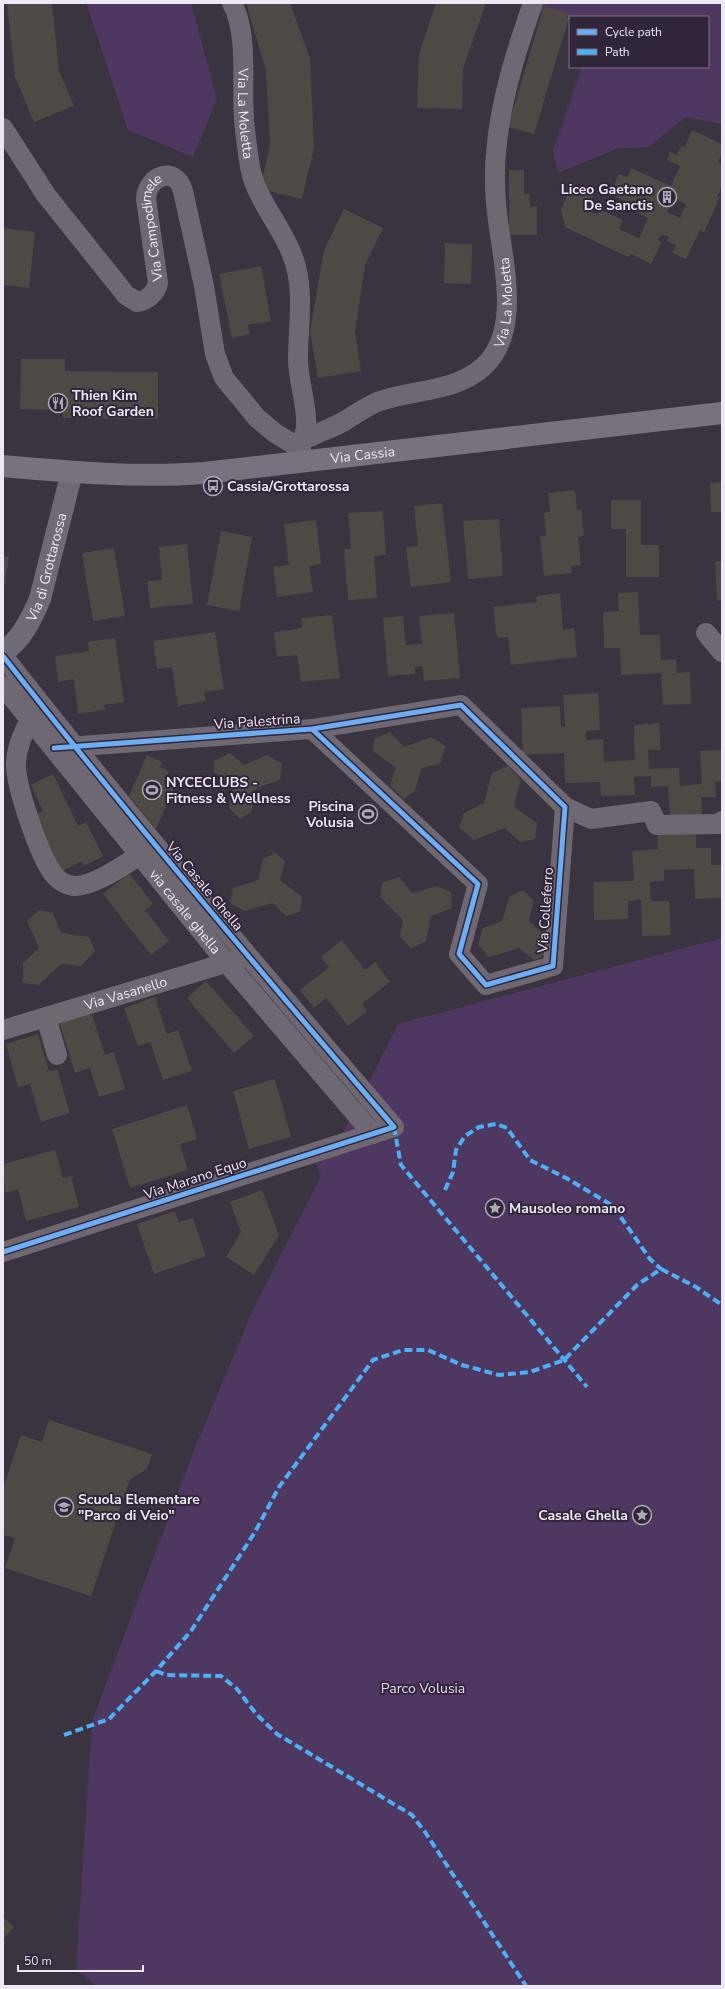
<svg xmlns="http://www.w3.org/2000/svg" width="725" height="1989" viewBox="0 0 725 1989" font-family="'Nunito Sans',sans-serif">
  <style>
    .green { fill: #4e3761 }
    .building { fill: #4e4944; fill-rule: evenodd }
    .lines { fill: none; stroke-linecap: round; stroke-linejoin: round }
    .street { stroke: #6d6872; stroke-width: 20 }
    .secondary { stroke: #706a76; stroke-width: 22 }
    .primary { stroke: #78717e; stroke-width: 22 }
    .quiet { stroke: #4cb0f7; stroke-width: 4; stroke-dasharray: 8 4; stroke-linecap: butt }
    .cycleway-casing { stroke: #302539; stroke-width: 8 }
    .cycleway { stroke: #6dadf4; stroke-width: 5 }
    .labels { text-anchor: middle; stroke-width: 4; stroke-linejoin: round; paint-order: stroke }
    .street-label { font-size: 14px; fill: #eee7f4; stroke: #302539 }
    .poi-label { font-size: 14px; font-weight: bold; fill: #eee7f4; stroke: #302539; text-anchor: start }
    .park-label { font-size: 14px; fill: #e9d7fa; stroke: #302539 }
  </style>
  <rect width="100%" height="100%" fill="#39343f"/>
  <path class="green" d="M86,3H191L217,99L193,157L128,130Z
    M540,3H722V124L686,117L648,147L616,149L558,173L553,151L582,67H708V17H570V21L540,11Z
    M722,938V1986H96L76,1969L92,1721L196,1445L252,1312L321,1176L312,1153L337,1145L398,1024Z"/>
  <path class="building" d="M7,3H52L59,71L74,106L34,122L15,77Z
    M246,3H290L310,59L314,148L302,199L260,189L270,144L266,70Z
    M436,3H486L463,69L462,109L417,108L419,54Z
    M544,6L570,14L534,134L508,127Z
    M692,130L722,144V154L718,162L722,164V186L717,197H720L704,232L700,230L686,259L672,253L676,245L667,241L669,237L665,235L660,236L658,240L662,242L651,264L631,254L628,257L565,227L561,209L572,184L594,194L587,210L597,215L599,209L623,220L619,229L639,238L648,218L634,211L636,207L610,194L619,174L627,177L631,168L671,186L680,166L667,160L670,152L677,155L681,146L685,147ZM674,199L686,204L680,218L667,212Z
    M509,170H524V194H529L530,207L537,206V235H509Z
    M344,209L383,228L365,265L355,332L361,371L318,378L310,332L324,250Z
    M3,228L35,232L29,288L3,285Z
    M445,243L472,244L471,284L444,283Z
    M261,266L271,321L248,325L250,334L232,338L219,274Z
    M21,359H65V371L158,372V419L63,418V410L20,409Z
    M722,482V512H711L710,483Z
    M575,490L577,510L581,509L584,536L578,537L581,565L571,566L572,573L544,576L540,536H546L544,513L550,512L548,493Z
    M611,500H641V545H659V577H626V529H611Z
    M442,503L451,582L411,587L406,547L418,546L414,506Z
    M383,511L386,555L374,556L377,598L348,600L344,549H351L348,513Z
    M499,519L503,576L468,579L463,521Z
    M316,520L321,564L309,566L313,592L277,597L273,567L289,565L284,524Z
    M221,531L252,537L239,611L207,605Z
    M187,544L193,604L150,608L147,581L162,580L159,547Z
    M114,548L125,616L93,621L82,553Z
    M3,556L9,557L4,587H3Z
    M715,561H722V600L717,601Z
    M638,592L640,635H660L661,660L676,659L677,673L690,672L691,704L663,705L661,673L621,675L620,648H604L603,612L619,611L618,593Z
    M560,593L563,630L574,628L577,657L511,665L508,637L497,638L493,607L537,602L536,596Z
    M454,613L460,678L424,681L422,666L415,667V674L388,676L383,618L403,616L406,645L422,644L419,616Z
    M332,615L340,678L301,682L297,655L277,657L274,632L302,628L301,618Z
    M215,632L224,689L204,692L206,701L178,706L172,667L157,669L153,641Z
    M115,638L124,702L104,705L105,710L78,714L74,679L58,682L55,656L89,651L88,642Z
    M598,693L600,730L586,731V740L603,739L604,762L635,760L634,725L659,723L661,750H648L649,769L679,768L680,786L702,784L700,751L722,750V781L715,782L716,797H701L702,815L670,817L668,786L651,787V776L634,777L635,795L601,796L600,782L565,783L564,753L523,755L521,708L560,706L561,727H565L563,695Z
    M390,732L404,747L431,737L446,746L440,764L422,768L415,790L404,799L390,785L396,768L373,751L374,739Z
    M230,753L244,765L267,755L282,764L280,780L256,788L251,812L240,819L229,808L233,787L214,772V761Z
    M147,755L162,762L160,767L169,771L165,780L175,785L156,829L129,796Z
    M508,766L521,780L514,807L537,823L535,839L520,842L505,828L474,840L459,827L464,813L484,803L492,773Z
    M53,774L78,826L86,822L103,856L84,866L82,861L58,873L31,817L43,811L31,785Z
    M696,830V848H711V865H722V898L695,899L694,869L664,870V881L650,882L651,901H669L671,935L642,936L641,900L628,901V919L594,920L593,882L634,881L632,851L658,849L657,832Z
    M275,853L285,861L280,880L302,897L300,912L286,916L273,903L244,911L230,903L233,888L258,880L263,859Z
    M129,873L153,904L145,910L169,941L151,955L103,894Z
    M399,877L412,893L437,886L451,892L452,908L431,916L426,941L411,949L400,936L403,920L380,897L382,883Z
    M523,890L534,901L529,921L548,938L546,955L534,960L519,948L489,957L478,945L483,928L502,921L510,896Z
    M39,910L53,913L61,933L89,937L95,951L81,966L61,964L39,985L23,983V963L39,948L27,921Z
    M342,940L365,970L375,962L390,982L362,1004L367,1011L348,1026L326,998L314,1008L300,990L329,967L321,957Z
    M206,981L254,1036L234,1053L187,998Z
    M155,997L167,1034L178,1030L192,1071L163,1080L150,1042L138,1046L124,1008Z
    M91,1012L105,1055L114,1052L125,1089L99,1097L90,1068L75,1073L59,1021Z
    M38,1034L49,1071L57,1069L70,1113L41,1122L30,1084L18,1087L6,1044Z
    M275,1079L291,1137L249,1149L233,1091Z
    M187,1105L197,1139L180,1144L188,1170L130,1188L112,1129Z
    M55,1150L63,1178L71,1176L79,1207L26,1221L18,1189L5,1193L3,1164Z
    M262,1190L279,1235L254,1275L226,1257L241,1232L230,1202Z
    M175,1211L179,1222L193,1218L206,1256L154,1274L137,1224Z
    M49,1420L152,1454L147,1469L130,1479L91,1596L5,1568L15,1538L3,1535V1489L21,1435L42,1442Z
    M3,1917L14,1927L3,1939Z"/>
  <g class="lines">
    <g class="street">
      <path id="s1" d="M232,3C249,35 241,84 244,119C245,135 248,152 250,167C256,200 282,226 293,257C305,289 298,326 298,359C298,382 308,406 306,428C305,435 301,442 301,449"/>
      <path id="s2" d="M3,128L46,195L126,295L137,302C147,301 156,293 158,283L146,199C147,175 176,165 183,191L204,286L215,354L224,378L257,418L275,433L301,449"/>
      <path id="s3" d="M310,437C322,431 335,427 346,420C356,414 366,407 377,402C411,389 454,393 483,367C523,331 502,259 497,213C495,194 494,172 496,153C500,102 516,51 533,3"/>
      <path d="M706,633L722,652"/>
      <path d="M3,656C129,817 261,972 394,1127L3,1252"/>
      <path id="s4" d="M3,686L227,963L373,1134"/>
      <path d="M30,719C23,734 16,748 16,765C16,787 38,850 50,869C55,878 64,885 74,886C93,887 124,865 140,855"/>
      <path d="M54,748L312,729L461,705L565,807L553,966L486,985L459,954L478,884L312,729"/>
      <path d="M565,807L591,819L651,811L657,825L719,824L722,821"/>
      <path d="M46,1017L57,1055"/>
      <path id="s5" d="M3,1030L239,959"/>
    </g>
    <path class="secondary" id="s6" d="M3,652C21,641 32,618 40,599L72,472"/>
    <path class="primary" id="s7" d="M3,466C69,472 137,478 204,473L722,413"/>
    <path class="quiet" d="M394,1127L401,1165L587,1387
      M445,1190L453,1172L456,1150L465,1136L479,1127L496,1124L507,1128L530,1160L568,1179L613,1206L650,1259L661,1269
      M156,1671L166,1675L221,1676L237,1689L257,1715L277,1734L412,1815L425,1832L526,1986
      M64,1735L109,1719L156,1671L191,1631L255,1532L279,1487L373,1360L403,1350H428L462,1365L499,1375L530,1372L564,1360L637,1285L661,1269L696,1287L722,1305"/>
    <g class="cycleway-casing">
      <path id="cycleway" d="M3,656C129,817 261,972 394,1127L3,1252
        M54,748L312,729L461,705L565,807L553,966L486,985L459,954L478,884L312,729"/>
    </g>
    <use href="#cycleway" class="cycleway"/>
  </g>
  <defs>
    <g id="building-ring" transform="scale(1)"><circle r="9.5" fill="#302539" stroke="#afa8b5" stroke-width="1.5"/><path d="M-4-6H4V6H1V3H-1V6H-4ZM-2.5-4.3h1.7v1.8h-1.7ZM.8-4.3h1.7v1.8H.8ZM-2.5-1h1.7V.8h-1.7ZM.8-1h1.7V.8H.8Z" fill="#afa8b5"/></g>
    <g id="restaurant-ring" transform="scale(1)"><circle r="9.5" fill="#302539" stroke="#afa8b5" stroke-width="1.5"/><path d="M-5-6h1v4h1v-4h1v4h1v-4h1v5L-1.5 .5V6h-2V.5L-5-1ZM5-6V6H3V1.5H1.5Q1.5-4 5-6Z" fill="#afa8b5"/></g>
    <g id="bus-ring" transform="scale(1)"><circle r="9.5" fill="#302539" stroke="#afa8b5" stroke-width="1.5"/><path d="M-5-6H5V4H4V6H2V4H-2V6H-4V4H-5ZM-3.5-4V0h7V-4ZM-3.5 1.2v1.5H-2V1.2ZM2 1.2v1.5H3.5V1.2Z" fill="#afa8b5"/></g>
    <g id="stadium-ring" transform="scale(1)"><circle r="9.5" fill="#302539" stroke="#afa8b5" stroke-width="1.5"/><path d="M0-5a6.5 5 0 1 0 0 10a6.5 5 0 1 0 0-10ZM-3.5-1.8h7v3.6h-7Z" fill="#afa8b5"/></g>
    <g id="sight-ring" transform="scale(1)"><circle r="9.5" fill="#302539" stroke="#afa8b5" stroke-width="1.5"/><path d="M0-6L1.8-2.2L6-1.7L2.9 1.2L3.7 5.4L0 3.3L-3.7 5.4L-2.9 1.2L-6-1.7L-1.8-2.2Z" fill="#afa8b5"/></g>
    <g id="school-ring" transform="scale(1)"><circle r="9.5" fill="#302539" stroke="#afa8b5" stroke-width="1.5"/><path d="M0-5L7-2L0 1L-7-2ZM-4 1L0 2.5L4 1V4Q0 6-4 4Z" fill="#afa8b5"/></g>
  </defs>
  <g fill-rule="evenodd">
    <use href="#building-ring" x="667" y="197"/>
    <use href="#restaurant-ring" x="58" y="403"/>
    <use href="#bus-ring" x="213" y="486"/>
    <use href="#stadium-ring" x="152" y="790"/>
    <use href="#stadium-ring" x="368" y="814"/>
    <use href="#sight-ring" x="495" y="1208"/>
    <use href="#school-ring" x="64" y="1507"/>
    <use href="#sight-ring" x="642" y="1515"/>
  </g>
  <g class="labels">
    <g class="street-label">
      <text dy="5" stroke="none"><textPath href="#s1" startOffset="112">Via La Moletta</textPath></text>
      <text dy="5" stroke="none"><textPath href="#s2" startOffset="308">Via Campodimele</textPath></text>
      <text dy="5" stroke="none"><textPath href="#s3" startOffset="259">Via La Moletta</textPath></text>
      <text dy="5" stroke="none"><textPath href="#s7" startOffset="361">Via Cassia</textPath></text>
      <text dy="5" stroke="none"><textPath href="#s6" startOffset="98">Via di Grottarossa</textPath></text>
      <text transform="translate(257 721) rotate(-4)" y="5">Via Palestrina</text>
      <text transform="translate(205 886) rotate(50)" y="5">Via Casale Ghella</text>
      <text transform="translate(545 910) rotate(-86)" y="5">Via Colleferro</text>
      <text dy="5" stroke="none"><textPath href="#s4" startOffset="290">via casale ghella</textPath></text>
      <text dy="5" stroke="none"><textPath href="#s5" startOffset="128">Via Vasanello</textPath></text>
      <text transform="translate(195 1178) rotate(-18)" y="5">Via Marano Equo</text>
    </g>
    <g class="poi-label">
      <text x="653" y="194" text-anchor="end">Liceo Gaetano<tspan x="653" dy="16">De Sanctis</tspan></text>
      <text x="72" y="400">Thien Kim<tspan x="72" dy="16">Roof Garden</tspan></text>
      <text x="227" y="491">Cassia/Grottarossa</text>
      <text x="166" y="787">NYCECLUBS -<tspan x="166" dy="16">Fitness &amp; Wellness</tspan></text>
      <text x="354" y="811" text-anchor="end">Piscina<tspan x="354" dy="16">Volusia</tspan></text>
      <text x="509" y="1213">Mausoleo romano</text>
      <text x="78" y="1504">Scuola Elementare<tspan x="78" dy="16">"Parco di Veio"</tspan></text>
      <text x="628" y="1520" text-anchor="end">Casale Ghella</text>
    </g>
    <g class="park-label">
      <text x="423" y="1693">Parco Volusia</text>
    </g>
  </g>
  <rect width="725" height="1989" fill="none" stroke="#eee7f4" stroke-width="8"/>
  <rect x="569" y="16" width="140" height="52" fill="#302539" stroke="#7c7384"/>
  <rect x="577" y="29" width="20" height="6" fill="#6dadf4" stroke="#7c7384"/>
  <text x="605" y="36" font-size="12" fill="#eee7f4">Cycle path</text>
  <rect x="577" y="49" width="20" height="6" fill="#4cb0f7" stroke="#7c7384"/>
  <text x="605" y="56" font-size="12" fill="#eee7f4">Path</text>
  <path d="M18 1965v6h125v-6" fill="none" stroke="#eee7f4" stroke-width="2"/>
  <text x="24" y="1965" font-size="12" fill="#eee7f4" stroke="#302539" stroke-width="3" paint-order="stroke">50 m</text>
</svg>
